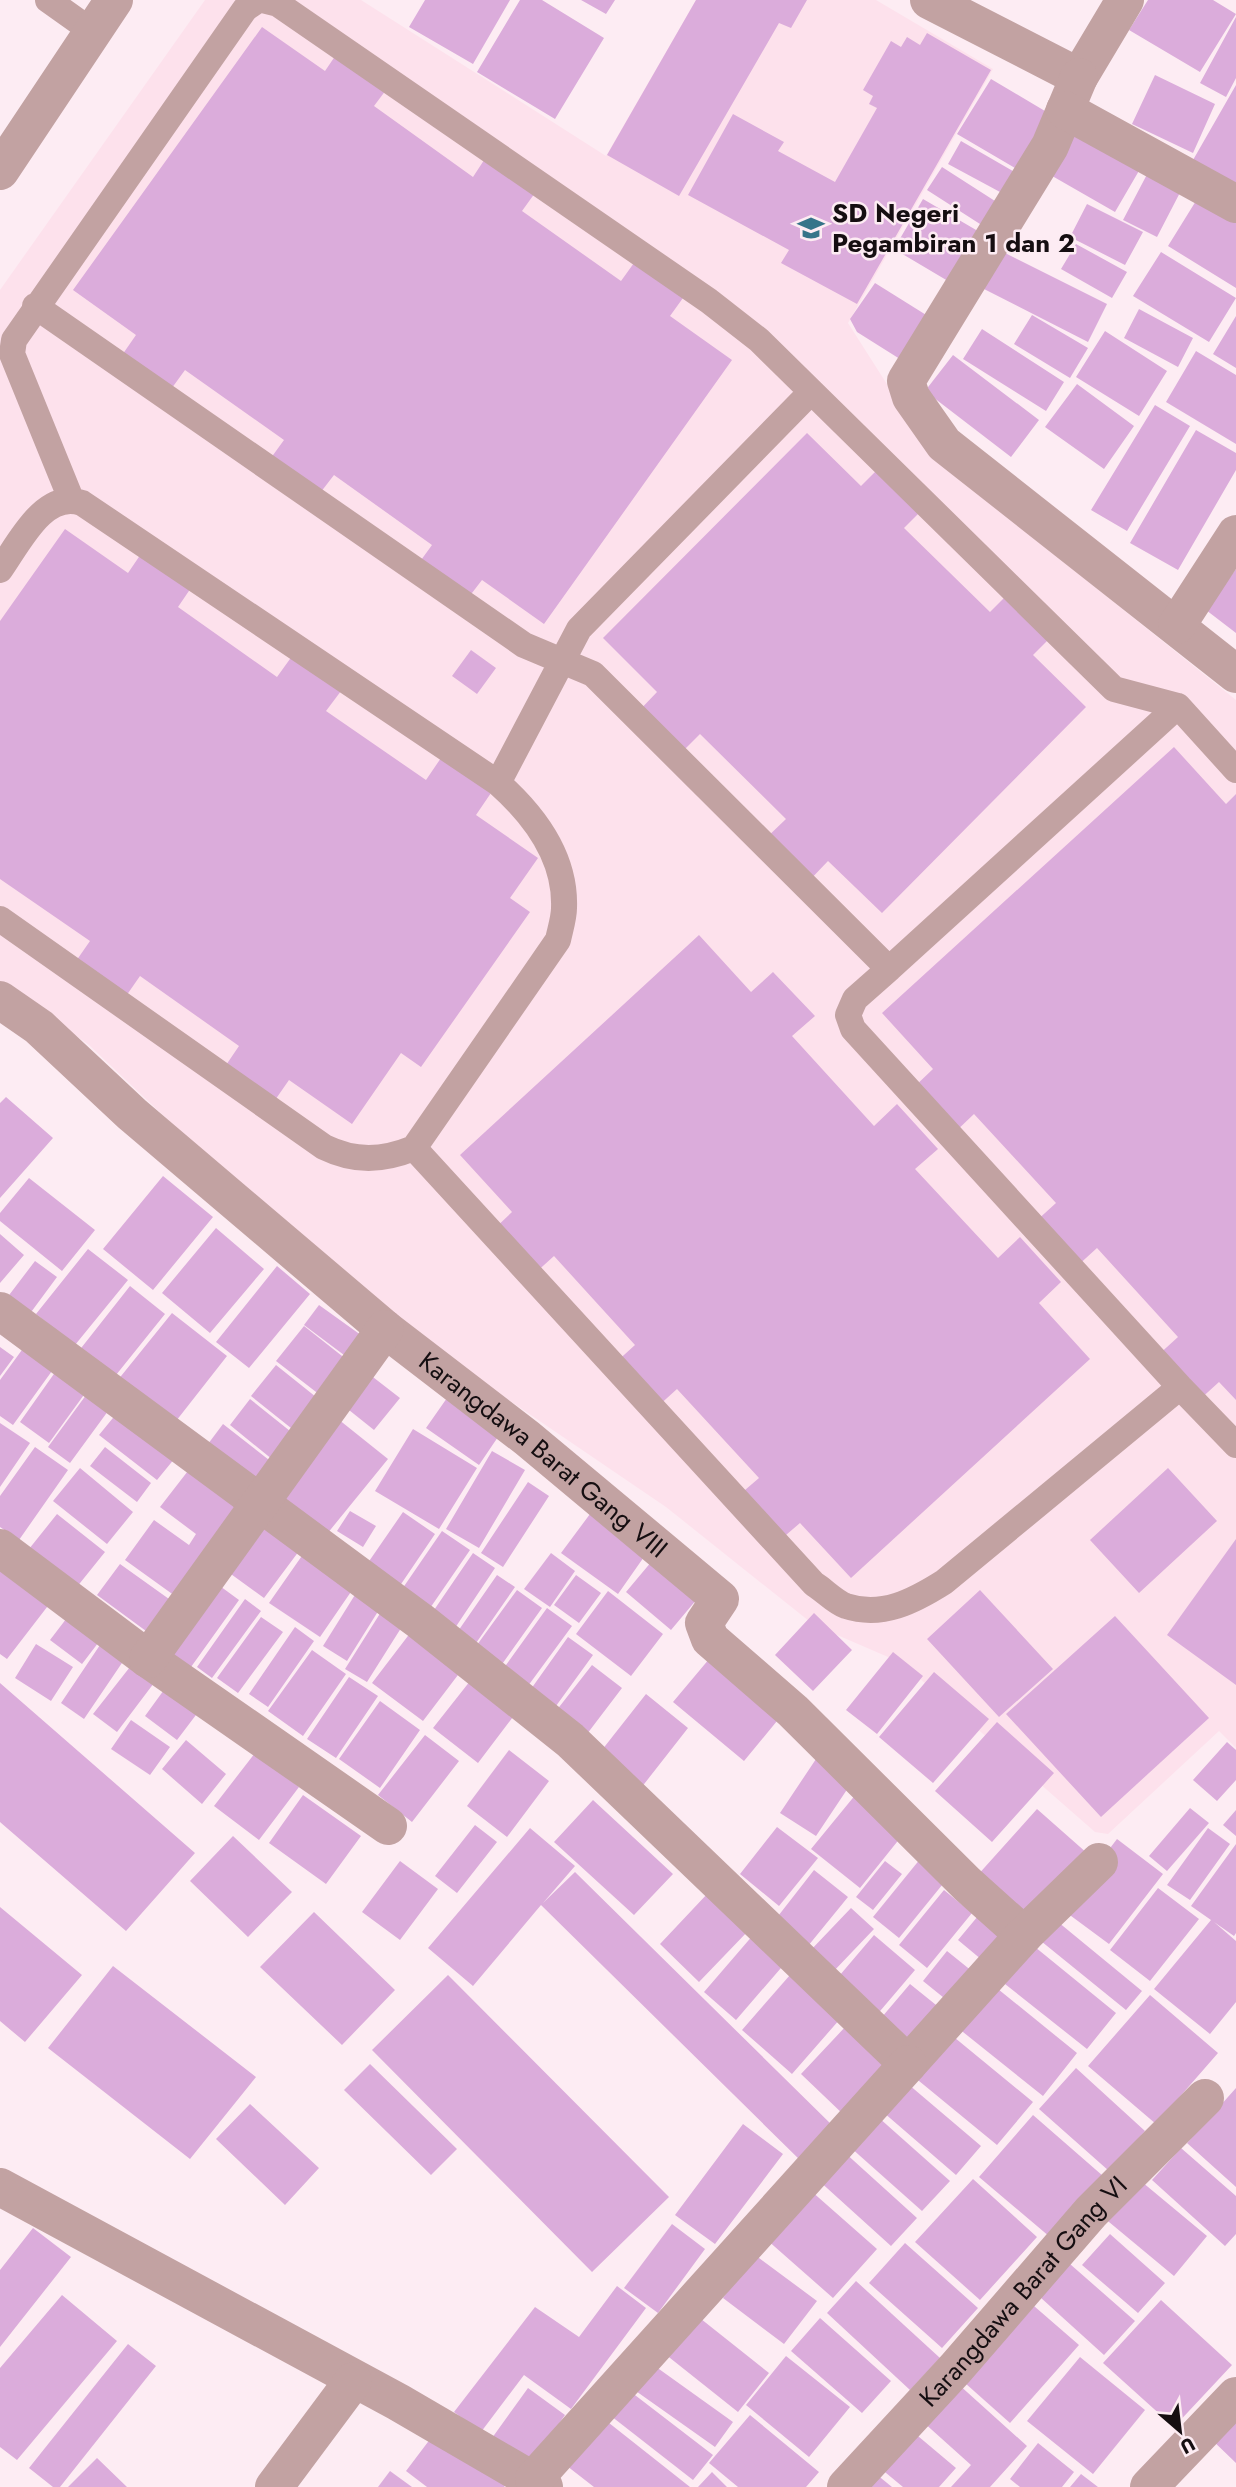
<svg xmlns="http://www.w3.org/2000/svg" width="1236" height="2487" viewBox="0 0 1236 2487" font-family="Jost,sans-serif">
  <style>
    .built { fill: #fde1ec }
    .building { fill: #dbacdb }
    .lines { fill: none; stroke-linecap: round; stroke-linejoin: round }
    .lane { stroke: #c2a2a2; stroke-width: 26 }
    .street { stroke: #c2a2a2; stroke-width: 38 }
    .labels { text-anchor: middle; stroke-width: 5; stroke-linejoin: round; paint-order: stroke }
    .poi-label { font-size: 26px; font-weight: bold; fill: #150e11; stroke: #fdecf3; text-anchor: start }
    .street-label { font-size: 26px; fill: #150e11; stroke: #fdecf3 }
  </style>
  <rect width="100%" height="100%" fill="#fdecf3"/>
  <path class="built" d="M205,0H361L606,156L696,0H876L993,69L848,323L934,458L1236,700V1748L1219,1731L1108,1834L1095,1832L902,1663L814,1625L666,1507L347,1290L89,1045L0,981V290Z"/>
  <path class="building" d="M425,0H510L473,64L409,27Z
    M520,0H542L604,38L555,119L477,72Z
    M581,0H615L606,14Z
    M696,0H807L791,28L779,23L679,196L607,155Z
    M1148,0H1213L1236,14L1200,72L1129,30Z
    M1236,17V78L1226,97L1200,83Z
    M262,27L325,71L342,46L392,82L374,106L473,177L490,151L540,186L522,211L621,281L639,256L688,291L670,316L732,360L544,624L482,580L465,602L416,567L432,545L334,475L317,497L268,462L284,440L185,370L169,392L120,358L136,335L73,290Z
    M927,33L991,70L857,304L781,263L789,250L688,195L733,114L784,142L778,151L835,182L877,108L869,104L873,96L863,90L891,41L901,47L907,37L920,45Z
    M1155,75L1215,104L1193,153L1132,124Z
    M991,79L1055,117L1022,172L957,134Z
    M1236,85V184L1193,160Z
    M1071,130L1140,169L1115,212L1047,173Z
    M961,141L1025,178L1013,199L948,164Z
    M1153,163L1186,181L1157,237L1123,220Z
    M942,167L1009,210L994,233L927,190Z
    M1199,196L1236,218V288L1168,246Z
    M923,199L983,234L953,284L894,249Z
    M1087,204L1143,232L1125,265L1070,237Z
    M1076,244L1127,272L1112,298L1061,269Z
    M1003,252L1107,304L1088,342L984,289Z
    M1161,252L1236,298L1209,342L1133,296Z
    M875,283L939,323L911,366L857,332L850,319Z
    M1139,309L1193,338L1178,367L1124,338Z
    M1032,315L1088,348L1070,378L1014,344Z
    M1236,316V368L1213,354Z
    M982,329L1064,382L1046,411L963,359Z
    M1105,331L1167,371L1139,416L1076,377Z
    M1196,351L1236,375V444L1166,402Z
    M953,355L1039,420L1011,457L925,391Z
    M1077,384L1134,426L1104,469L1045,427Z
    M1155,405L1190,426L1127,531L1091,510Z
    M1196,430L1236,453V470L1178,570L1130,543Z
    M807,433L861,486L883,464L926,506L904,528L990,612L1012,590L1055,633L1033,655L1086,707L882,913L828,861L806,884L763,841L786,819L700,734L677,757L635,715L657,692L603,638Z
    M65,529L128,573L145,548L195,582L178,607L277,677L295,652L344,687L326,711L426,780L443,755L493,790L476,815L538,858L510,898L530,912L421,1067L401,1053L352,1124L289,1080L273,1103L224,1068L239,1046L140,976L124,999L74,964L90,941L0,879V621Z
    M1236,569V633L1206,610Z
    M471,650L496,668L477,694L452,676Z
    M1174,747L1226,804L1236,794V1400L1219,1382L1197,1402L1156,1357L1178,1337L1097,1248L1075,1268L1034,1223L1056,1203L974,1114L953,1134L912,1089L933,1069L882,1013Z
    M699,935L751,992L773,972L815,1016L792,1036L874,1126L897,1104L938,1149L915,1169L998,1258L1020,1237L1061,1282L1039,1303L1090,1359L851,1578L800,1523L779,1541L738,1496L759,1478L677,1389L656,1408L614,1364L635,1345L554,1256L533,1275L492,1231L512,1212L460,1155Z
    M6,1097L53,1138L0,1198V1103Z
    M163,1176L213,1217L153,1290L103,1249Z
    M29,1178L95,1230L62,1271L0,1221V1213Z
    M216,1228L264,1269L210,1333L162,1293Z
    M0,1234L24,1255L0,1283Z
    M88,1249L128,1280L75,1345L36,1314Z
    M35,1261L57,1277L23,1323L0,1307Z
    M277,1266L310,1294L249,1368L216,1342Z
    M130,1286L165,1314L112,1380L78,1352Z
    M319,1305L372,1343L356,1364L304,1325Z
    M172,1313L227,1356L169,1430L113,1386Z
    M304,1326L356,1367L329,1402L276,1361Z
    M27,1343L57,1364L13,1425L0,1416V1380Z
    M0,1347L14,1357L0,1376Z
    M276,1365L326,1405L301,1436L251,1396Z
    M56,1371L86,1392L49,1443L20,1422Z
    M369,1374L400,1398L374,1430L344,1406Z
    M89,1391L111,1407L70,1463L48,1447Z
    M447,1398L500,1434L479,1465L426,1428Z
    M250,1399L300,1439L278,1464L230,1425Z
    M117,1413L175,1458L157,1480L99,1435Z
    M333,1415L388,1459L318,1545L262,1500Z
    M0,1423L30,1443L0,1487Z
    M223,1424L278,1467L254,1497L199,1456Z
    M413,1429L477,1468L439,1529L375,1491Z
    M35,1447L68,1470L19,1540L0,1527V1496Z
    M105,1447L151,1483L137,1502L90,1466Z
    M492,1451L525,1470L479,1548L446,1529Z
    M191,1467L250,1511L182,1601L125,1560L154,1520L189,1545L196,1534L160,1507Z
    M80,1468L133,1512L107,1544L53,1501Z
    M1168,1468L1217,1521L1139,1593L1090,1540Z
    M528,1482L549,1496L503,1567L481,1553Z
    M350,1511L376,1526L363,1547L337,1531Z
    M403,1512L435,1534L395,1593L363,1570Z
    M57,1514L105,1552L76,1588L29,1549Z
    M590,1514L646,1554L618,1594L561,1553Z
    M262,1518L302,1547L264,1598L224,1569Z
    M442,1531L470,1550L426,1614L398,1595Z
    M1236,1539V1685L1167,1635Z
    M306,1550L357,1583L320,1637L269,1603Z
    M473,1553L495,1568L455,1628L432,1613Z
    M551,1553L575,1571L550,1607L524,1589Z
    M0,1556L54,1598L7,1659L0,1654Z
    M652,1561L697,1599L671,1630L626,1592Z
    M120,1564L169,1599L146,1631L97,1595Z
    M497,1575L515,1587L474,1646L456,1634Z
    M576,1575L601,1593L579,1623L554,1605Z
    M209,1578L239,1600L191,1667L160,1646Z
    M358,1590L382,1605L347,1661L323,1646Z
    M517,1590L542,1608L500,1667L474,1649Z
    M980,1590L1053,1669L999,1717L927,1639Z
    M608,1591L663,1634L631,1676L576,1634Z
    M245,1599L261,1611L212,1678L197,1667Z
    M386,1604L408,1617L367,1682L345,1669Z
    M76,1606L108,1630L82,1664L50,1640Z
    M547,1608L572,1626L525,1690L501,1672Z
    M814,1613L852,1650L813,1691L775,1655Z
    M1115,1616L1209,1718L1101,1817L1006,1714Z
    M261,1617L283,1632L238,1693L217,1678Z
    M295,1627L314,1641L268,1707L249,1694Z
    M414,1628L464,1667L423,1721L372,1683Z
    M568,1637L593,1655L556,1706L531,1689Z
    M102,1642L126,1657L84,1719L61,1703Z
    M36,1644L73,1667L51,1701L15,1678Z
    M312,1650L346,1674L303,1736L268,1711Z
    M715,1652L786,1710L744,1761L673,1702Z
    M893,1652L923,1676L877,1734L846,1710Z
    M137,1658L160,1675L117,1732L93,1714Z
    M592,1665L622,1688L587,1734L556,1711Z
    M478,1671L522,1705L478,1763L433,1728Z
    M934,1672L989,1719L933,1783L879,1737Z
    M349,1677L378,1696L336,1758L307,1739Z
    M0,1683L195,1853L126,1931L0,1822Z
    M169,1683L202,1707L177,1740L145,1716Z
    M646,1694L688,1728L641,1788L598,1755Z
    M380,1701L420,1730L380,1788L339,1759Z
    M131,1720L170,1747L150,1775L111,1749Z
    M997,1722L1054,1773L992,1842L935,1791Z
    M425,1735L459,1761L412,1822L378,1795Z
    M186,1740L226,1774L202,1804L162,1769Z
    M1227,1742L1236,1750V1780L1217,1801L1193,1780Z
    M509,1750L549,1781L507,1837L467,1806Z
    M255,1753L299,1787L259,1840L214,1806Z
    M818,1756L854,1779L816,1836L780,1813Z
    M861,1788L909,1827L860,1888L811,1849Z
    M303,1795L361,1836L326,1884L269,1843Z
    M593,1800L673,1874L634,1915L554,1842Z
    M1190,1808L1209,1823L1167,1871L1149,1856Z
    M1037,1809L1088,1854L1028,1923L976,1877Z
    M1236,1810V1836L1223,1825Z
    M475,1825L497,1842L457,1893L435,1876Z
    M777,1827L818,1858L779,1906L740,1874Z
    M530,1828L575,1866L543,1903L575,1872L836,2129L803,2163L541,1905L473,1986L428,1948Z
    M1208,1828L1230,1844L1190,1900L1167,1885Z
    M233,1836L292,1892L248,1937L190,1881Z
    M1117,1839L1163,1874L1109,1944L1063,1910Z
    M1236,1844V1933L1234,1936L1214,1922L1236,1941V2002L1210,2034L1154,1989L1211,1920L1191,1906Z
    M925,1853L951,1874L899,1938L873,1917Z
    M400,1861L438,1889L400,1940L362,1912Z
    M885,1861L902,1874L873,1910L856,1897Z
    M814,1870L848,1897L808,1946L775,1920Z
    M1158,1888L1199,1919L1150,1981L1110,1950Z
    M944,1890L972,1913L927,1968L899,1945Z
    M709,1892L749,1930L699,1982L660,1944Z
    M0,1907L82,1975L25,2042L0,2021Z
    M851,1908L874,1929L832,1973L809,1952Z
    M983,1910L1014,1935L988,1965L958,1940Z
    M314,1912L395,1990L342,2045L260,1967Z
    M1052,1917L1142,1991L1126,2010L1036,1937Z
    M754,1934L787,1961L736,2020L704,1992Z
    M874,1935L915,1970L875,2017L834,1982Z
    M1035,1947L1116,2013L1087,2049L1005,1984Z
    M947,1951L978,1976L954,2006L923,1981Z
    M113,1966L256,2077L190,2159L48,2048Z
    M448,1975L669,2197L592,2272L372,2050Z
    M790,1975L840,2019L792,2074L742,2030Z
    M910,1984L946,2013L912,2053L876,2024Z
    M993,1985L1077,2053L1043,2096L958,2028Z
    M1150,1995L1218,2053L1156,2124L1088,2066Z
    M847,2025L892,2067L845,2116L801,2074Z
    M949,2033L1033,2102L997,2145L913,2076Z
    M370,2064L457,2149L431,2175L344,2090Z
    M1076,2068L1145,2131L1109,2171L1039,2109Z
    M908,2084L981,2146L956,2175L883,2112Z
    M1236,2088V2187L1187,2143Z
    M250,2104L319,2168L285,2205L216,2139Z
    M1033,2115L1103,2176L1050,2237L979,2177Z
    M878,2117L950,2181L922,2211L850,2147Z
    M743,2124L783,2154L715,2244L675,2215Z
    M1181,2148L1236,2196V2234L1225,2246L1152,2180Z
    M843,2151L917,2218L891,2246L817,2179Z
    M1136,2177L1207,2236L1174,2276L1103,2217Z
    M973,2179L1037,2237L980,2300L915,2242Z
    M810,2190L877,2249L833,2298L766,2239Z
    M672,2224L705,2249L658,2313L624,2288Z
    M33,2228L71,2257L0,2347V2270Z
    M1110,2234L1165,2283L1138,2313L1082,2265Z
    M905,2243L978,2308L942,2348L869,2283Z
    M755,2255L817,2301L784,2344L723,2298Z
    M1070,2264L1135,2321L1104,2355L1040,2297Z
    M856,2281L940,2358L910,2390L827,2313Z
    M617,2286L646,2308L571,2409L524,2375L481,2432L454,2412L535,2307L579,2337Z
    M62,2295L117,2341L17,2460L0,2447V2368Z
    M1161,2300L1232,2365L1174,2427L1103,2363Z
    M1034,2306L1079,2345L1010,2423L965,2383Z
    M691,2311L769,2373L738,2412L660,2350Z
    M820,2318L891,2381L862,2413L791,2351Z
    M128,2344L156,2366L60,2487H53L29,2468Z
    M786,2356L850,2407L809,2457L746,2405Z
    M1080,2357L1145,2410L1093,2474L1027,2421Z
    M652,2364L733,2422L715,2447L633,2389Z
    M957,2383L1027,2446L990,2487H951L971,2465L922,2421Z
    M528,2388L565,2415L530,2465L492,2438Z
    M631,2392L713,2455L693,2480L611,2416Z
    M1236,2409V2463L1208,2436Z
    M750,2415L819,2472L806,2487H738L709,2463Z
    M604,2419L690,2487H594L567,2466Z
    M437,2430L507,2483L504,2487H427L406,2471Z
    M912,2431L956,2468L939,2487H903L880,2468Z
    M1038,2443L1074,2472L1062,2487H1020L1010,2479Z
    M97,2458L127,2487H68Z
    M390,2471L412,2487H378Z
    M712,2472L727,2487H698Z
    M876,2474L892,2487H864Z
    M1081,2474L1098,2487H1070Z"/>
  <g class="lines">
    <path class="lane" d="M48,0L93,32
      M262,0L278,4L709,301L759,340L1114,689L1178,706L1236,770
      M35,306L524,645L593,674L889,969L855,999L848,1015L853,1029L1180,1387L1236,1445
      M71,499L12,354L14,340L245,9L258,0
      M0,570C18,545 44,489 82,503L498,783C534,815 566,857 564,908C564,918 560,930 558,940L414,1148C382,1161 355,1162 324,1147L0,919
      M498,783L579,629L810,393
      M889,969L1178,706
      M414,1148L814,1584C824,1590 835,1602 846,1606C882,1618 914,1601 944,1582L1180,1387"/>
    <g class="street">
      <path d="M929,0L1079,77L1125,0"/>
      <path d="M1079,77L1050,146L906,381L911,397L944,444L1236,674"/>
      <path d="M1065,110L1236,204"/>
      <path d="M0,171L114,0"/>
      <path d="M1177,625L1236,534"/>
      <path id="s1" d="M0,1000L39,1027L132,1114L385,1329L527,1438L720,1599L704,1623L710,1639L793,1711L967,1884L1024,1935"/>
      <path d="M0,1311L420,1621L570,1740L908,2064L1024,1935L1099,1862"/>
      <path d="M0,1548L148,1659L388,1826"/>
      <path d="M148,1659L385,1329"/>
      <path d="M0,2187L398,2402L544,2487"/>
      <path d="M534,2479L908,2064"/>
      <path d="M274,2487L353,2381"/>
      <path id="s2" d="M846,2487L956,2368L1091,2212L1205,2098"/>
      <path d="M1149,2487L1236,2396"/>
    </g>
  </g>
  <defs>
    <g id="school-bare" transform="scale(2.1)"><path d="M0-5L7-2L0 1L-7-2ZM-4 1L0 2.5L4 1V4Q0 6-4 4Z" fill="#367489" stroke="#fdecf3" stroke-width="2.5" paint-order="stroke"/></g>
  </defs>
  <g fill-rule="evenodd">
    <use href="#school-bare" x="811" y="228"/>
  </g>
  <g class="labels">
    <g class="poi-label">
      <text x="832" y="222">SD Negeri<tspan x="832" dy="30">Pegambiran 1 dan 2</tspan></text>
    </g>
    <g class="street-label">
      <text dy="9" stroke="none"><textPath href="#s1" startOffset="709">Karangdawa Barat Gang VIII</textPath></text>
      <text dy="9" stroke="none"><textPath href="#s2" startOffset="264">Karangdawa Barat Gang VI</textPath></text>
    </g>
  </g>
  <g transform="translate(1180 2431) rotate(152)" stroke="#fdecf3" stroke-width="5" paint-order="stroke">
  <path d="M0-5L12 26L0 18L-12 26Z" fill="#150e11"/>
  <text y="-10" font-size="19" font-weight="bold" text-anchor="middle" fill="#150e11">U</text>
  </g>
</svg>
